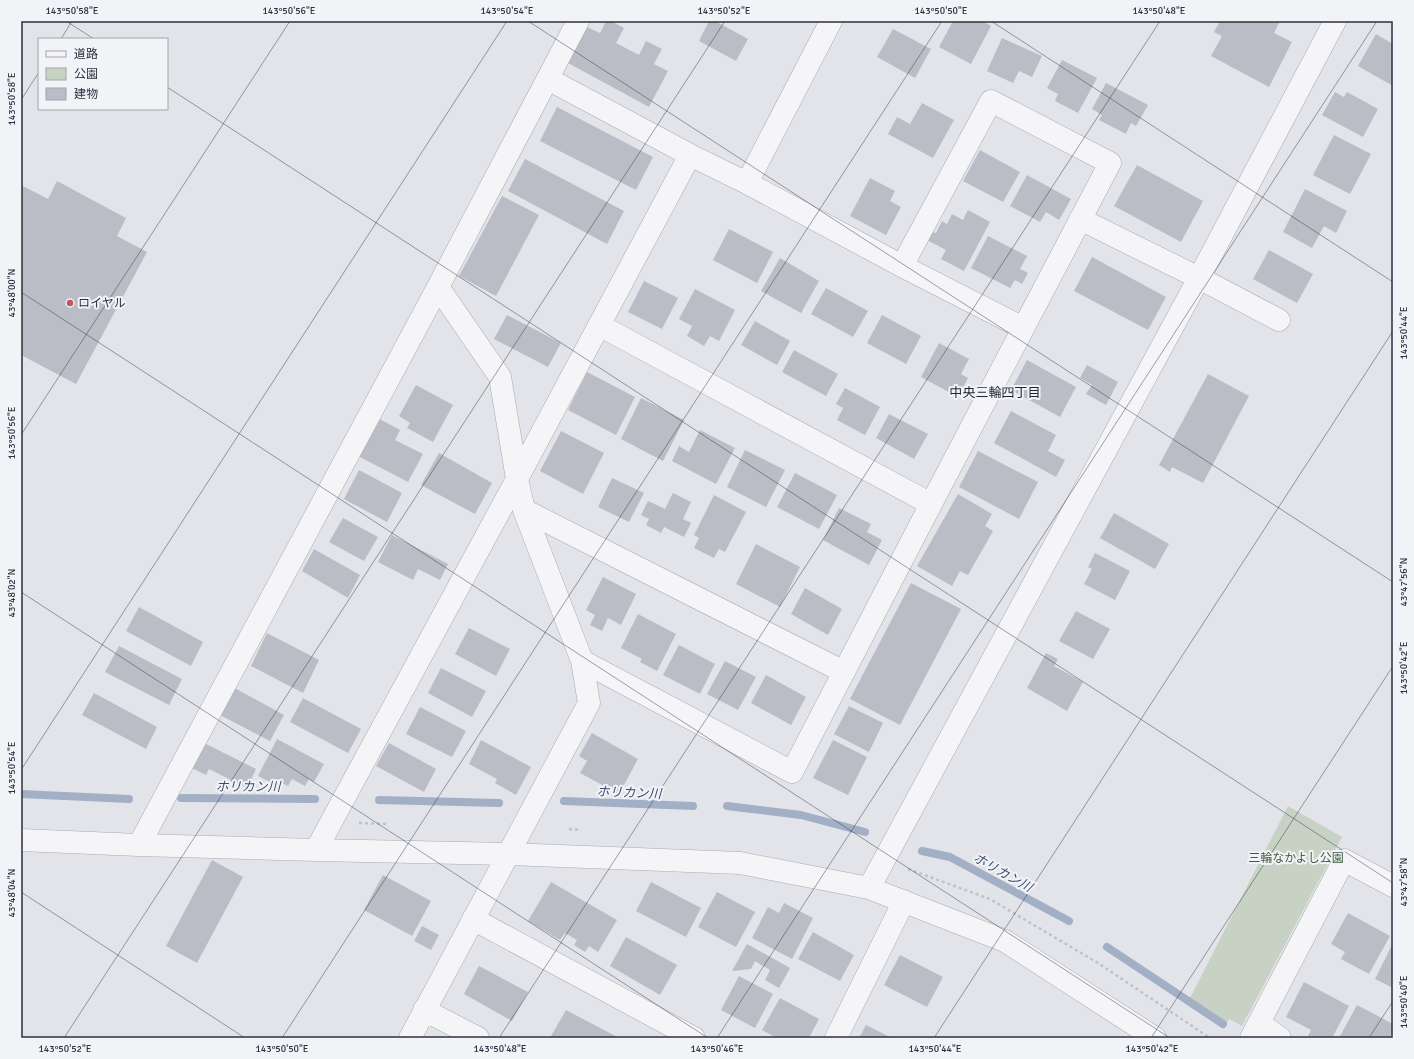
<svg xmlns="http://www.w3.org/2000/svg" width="1414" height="1059" viewBox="0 0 1414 1059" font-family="Signika,'Noto Sans JP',sans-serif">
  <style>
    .green { fill: #c7d2c4 }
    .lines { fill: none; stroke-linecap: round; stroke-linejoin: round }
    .stream { stroke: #a2afc5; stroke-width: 8 }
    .building { fill: #babdc5 }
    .minor-casing { stroke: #a8abb3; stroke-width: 23 }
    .path { stroke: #c1c2c8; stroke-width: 2.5; stroke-dasharray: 3 3; stroke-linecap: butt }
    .minor { stroke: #f5f5f8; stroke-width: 22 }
    .ticks { fill: none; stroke: #2c313f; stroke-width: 1; stroke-opacity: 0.45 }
    .poi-dot { fill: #bf565c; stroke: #f2f3f7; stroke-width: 1.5 }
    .labels { text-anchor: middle; stroke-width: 4; stroke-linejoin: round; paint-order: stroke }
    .poi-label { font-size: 12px; fill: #2c313f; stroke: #f2f3f7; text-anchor: start }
    .park-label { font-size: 12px; fill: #3e593b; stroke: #f2f3f7 }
    .neighbourhood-label { font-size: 13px; fill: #1e2330; stroke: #f2f3f7 }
    .water-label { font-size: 13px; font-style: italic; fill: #3b4d6f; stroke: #f2f3f7 }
    .neatline { fill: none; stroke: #2c313f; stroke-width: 1.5 }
    .ticks-label { font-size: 10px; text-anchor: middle; fill: #2c313f }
  </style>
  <rect width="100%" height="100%" fill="#e2e4e9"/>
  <path class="green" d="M1288,806L1342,837L1242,1026L1229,1019L1223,1029L1187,1004Z"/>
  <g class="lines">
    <path class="stream" d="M21,794L129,799
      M181,798L315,799
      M379,800L499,803
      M564,801L693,806
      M727,806L801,815L865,832
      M922,851L950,857L1069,921
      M1107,947L1223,1024"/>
  </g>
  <path class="building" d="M606,21H611L624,28L616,43L639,55L646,41L662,49L654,64L668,71L649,107L568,63L587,27L600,33Z
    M709,21H715L748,39L736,61L699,41Z
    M953,21H982L991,26L971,64L939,47Z
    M1220,21H1280L1274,33L1292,42L1269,87L1211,56L1222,36L1214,32Z
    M893,29L931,49L915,78L877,57Z
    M1376,34L1393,44V86L1358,66Z
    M1002,38L1042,56L1032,77L1019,71L1013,83L987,71Z
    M1062,60L1097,78L1078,113L1055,101L1058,94L1047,88Z
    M1106,83L1148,105L1136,126L1131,123L1126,134L1099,120L1102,115L1092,109Z
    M1335,92L1344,97L1347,92L1378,109L1363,137L1322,115Z
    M922,103L954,120L933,158L888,134L897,117L910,124Z
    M557,107L653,157L636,190L540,141Z
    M1334,135L1371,154L1350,194L1313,175Z
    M980,150L1020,172L1003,202L963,181Z
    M525,159L624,211L607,244L508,191Z
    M1137,165L1203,201L1181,242L1114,206Z
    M1027,175L1071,199L1059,220L1046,212L1040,222L1010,206Z
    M870,178L895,191L890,201L901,207L886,235L850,216Z
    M57,181L126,218L117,236L147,252L76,384L21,355V185L48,199Z
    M1305,189L1347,211L1336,233L1324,226L1312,248L1283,232Z
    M502,196L539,215L496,296L459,276Z
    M968,210L990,222L964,271L941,259L946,250L927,240L932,232L936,233L942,221L947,224L952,214L963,220Z
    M729,229L773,252L757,283L713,260Z
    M988,236L1027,256L1020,269L1028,273L1022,284L1015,280L1010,288L971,268Z
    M1269,250L1313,274L1297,303L1253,279Z
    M1092,257L1166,297L1148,330L1074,291Z
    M780,258L819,281L801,313L761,291Z
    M644,281L678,298L662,329L628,312Z
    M826,288L868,311L853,337L811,314Z
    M695,289L735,310L719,341L710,336L704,346L687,336L692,326L679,319Z
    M507,315L561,343L548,367L494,339Z
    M882,315L921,336L906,364L867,343Z
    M755,321L790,341L777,365L741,345Z
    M939,343L969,359L961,374L968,378L958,397L921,377Z
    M794,350L838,374L826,396L782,372Z
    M1027,360L1076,387L1060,417L1011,390Z
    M1087,365L1118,382L1106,405L1086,394L1092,385L1080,378Z
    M587,372L635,397L616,435L568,410Z
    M1208,374L1249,396L1203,483L1172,467L1170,472L1159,465Z
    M416,385L453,405L433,442L407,428L410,423L399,416Z
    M845,388L880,407L865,435L837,420L843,408L836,404Z
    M641,398L684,420L663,461L621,439Z
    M1011,411L1056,435L1048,451L1065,460L1056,477L994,443Z
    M889,414L928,434L914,459L876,438Z
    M378,418L400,430L395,440L423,454L408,482L358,456Z
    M700,430L735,448L716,484L672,461L679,446L689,452Z
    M561,431L604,453L583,494L540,471Z
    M745,450L785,470L766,507L727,487Z
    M978,451L1038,482L1019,519L959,487Z
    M439,453L492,483L475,514L421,485Z
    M359,470L402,493L387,522L344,499Z
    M795,473L837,495L819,529L777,507Z
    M612,478L644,493L629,522L598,507Z
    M673,493L691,502L683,519L691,523L684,537L664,527L661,533L646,525L649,519L641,515L648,501L665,509Z
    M958,494L992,514L985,526L993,531L968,575L960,571L952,586L917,566Z
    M714,495L746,512L725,552L719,549L714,558L694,548L699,538L694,535Z
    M839,508L871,524L867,532L882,540L869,565L823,540Z
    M1114,513L1169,544L1155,569L1100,538Z
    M343,518L378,537L364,561L329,542Z
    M392,535L448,564L440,580L418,569L413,580L378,562Z
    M756,544L800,567L780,607L736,584Z
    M314,549L360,575L348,598L302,571Z
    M1095,553L1130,571L1115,600L1084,584L1092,569L1088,567Z
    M603,577L636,594L621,625L608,618L602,631L590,625L595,615L586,610Z
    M911,583L961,609L900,725L850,699Z
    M805,588L842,609L828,635L791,614Z
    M139,607L203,642L191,666L126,631Z
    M1076,611L1110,629L1093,659L1059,641Z
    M638,614L676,634L657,671L640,662L642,659L621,648Z
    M469,628L510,649L496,676L455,654Z
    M267,633L319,660L303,693L251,666Z
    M679,645L715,664L700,694L663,675Z
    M119,646L182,679L169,705L105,672Z
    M1046,653L1058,659L1054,666L1083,682L1067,711L1027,688Z
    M725,661L756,677L738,710L707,694Z
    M441,668L486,691L472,717L428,693Z
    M766,675L806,697L791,725L751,703Z
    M233,687L284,715L270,741L218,714Z
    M94,693L157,727L146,749L82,715Z
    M303,698L361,729L348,753L290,722Z
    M849,706L883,723L869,752L834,734Z
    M420,707L466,731L452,757L406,734Z
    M592,733L638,759L619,794L580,773L587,761L579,756Z
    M277,739L324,764L314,782L309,779L305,786L292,779L288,786L276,780L274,784L258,776Z
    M481,740L531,767L516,795L495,783L497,779L469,764Z
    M833,740L867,757L848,795L813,778Z
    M202,742L256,769L247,788L209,769L206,775L190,767Z
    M389,743L436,769L424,792L376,766Z
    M212,860L243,877L197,963L166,946Z
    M383,875L431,901L412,936L364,910Z
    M551,882L617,920L598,952L589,946L585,952L574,945L577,940L565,933L560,940L528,921Z
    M651,882L701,908L686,937L636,911Z
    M717,892L755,912L736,947L698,927Z
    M784,903L813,918L792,959L752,938L768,907L779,913Z
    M1348,913L1390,936L1369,974L1341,959L1345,952L1331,944Z
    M422,926L439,935L431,950L414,941Z
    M813,932L854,955L840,981L798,959Z
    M626,937L677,965L660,995L610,966Z
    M1393,943V988L1375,979Z
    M747,944L790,968L779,988L765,980L770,970L755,961L751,969L732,971Z
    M900,955L943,977L927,1007L884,985Z
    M479,966L528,992L512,1021L464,994Z
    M739,976L773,994L755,1028L721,1010Z
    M1304,982L1349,1006L1332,1038H1312L1308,1036L1311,1030L1286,1017Z
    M780,998L819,1019L809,1038H777L762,1030Z
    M1357,1005L1393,1024V1031L1389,1038H1339Z
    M566,1010L619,1038H550Z
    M866,1025L892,1038H859Z"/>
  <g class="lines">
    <g class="minor-casing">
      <path id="minor" d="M548,79L690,155L747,183L902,266L1023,328
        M747,183L831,21
        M1080,219L1199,278L1279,320
        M599,325L931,504
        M524,510L844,672
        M582,661L792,772L931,504L1110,163L991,101L902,266
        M21,840L139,845L316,850L509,854L740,863L869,888L1005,941L1155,1038
        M139,845L438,287L578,21
        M316,850L517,479L690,155
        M869,888L1199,278L1335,21
        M473,919L694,1038
        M424,1010L478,1038
        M1259,1023L1280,1038
        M410,1038L589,703L582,661L524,510L517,479L500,377L438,287
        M836,1038L904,901
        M1251,1038L1344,860L1393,886"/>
    </g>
    <path class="path" d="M359,823L388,824
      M569,829L580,830
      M908,869L990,899L1098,963L1210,1038"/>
    <use href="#minor" class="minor"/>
  </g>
  <path class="ticks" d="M66,21L94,39M528,21L1393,582M991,21L1393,282M61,39L72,21M167,87L1393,883M21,100L39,72M21,292L1170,1038M21,435L290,21M21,592L708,1038M21,770L507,21M21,892L245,1038M64,1038L725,21M282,1038L942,21M499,1038L1160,21M717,1038L1377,21M934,1038L1393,331M1151,1038L1393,666M1369,1038L1393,1001"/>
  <circle class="poi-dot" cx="70" cy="303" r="4"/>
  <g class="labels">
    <g class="poi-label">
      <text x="78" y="307">ロイヤル</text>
    </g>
    <g class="park-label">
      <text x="1296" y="862">三輪なかよし公園</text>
    </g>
    <g class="neighbourhood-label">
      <text x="995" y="397">中央三輪四丁目</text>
    </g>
    <g class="water-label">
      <text x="248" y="791">ホリカン川</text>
      <text transform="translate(629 792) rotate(2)" y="5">ホリカン川</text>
      <text transform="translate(1003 872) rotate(29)" y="5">ホリカン川</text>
    </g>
  </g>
  <rect width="1414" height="1059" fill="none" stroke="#f2f3f7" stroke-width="44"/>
  <rect x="38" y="38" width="130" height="72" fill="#f2f3f7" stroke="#a3a5ad"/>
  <rect x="46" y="51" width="20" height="6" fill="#f5f5f8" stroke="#a3a5ad"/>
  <text x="74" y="58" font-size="12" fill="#2c313f">道路</text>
  <rect x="46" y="68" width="20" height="12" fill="#c7d2c4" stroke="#a3a5ad"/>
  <text x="74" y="78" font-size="12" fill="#2c313f">公園</text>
  <rect x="46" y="88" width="20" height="12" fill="#babdc5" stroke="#a3a5ad"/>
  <text x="74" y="98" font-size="12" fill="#2c313f">建物</text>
  <rect x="22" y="22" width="1370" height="1015" class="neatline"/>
  <g class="ticks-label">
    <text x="72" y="14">143°50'58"E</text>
    <text x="289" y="14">143°50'56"E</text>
    <text x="507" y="14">143°50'54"E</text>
    <text x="724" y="14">143°50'52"E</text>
    <text x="941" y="14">143°50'50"E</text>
    <text x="1159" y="14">143°50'48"E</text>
    <text transform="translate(11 99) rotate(-90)" y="4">143°50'58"E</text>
    <text transform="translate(11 293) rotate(-90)" y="4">43°48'00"N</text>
    <text transform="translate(1403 333) rotate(-90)" y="4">143°50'44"E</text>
    <text transform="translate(11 433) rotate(-90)" y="4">143°50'56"E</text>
    <text transform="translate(1403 582) rotate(-90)" y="4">43°47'56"N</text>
    <text transform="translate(11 593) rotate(-90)" y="4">43°48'02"N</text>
    <text transform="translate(1403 668) rotate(-90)" y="4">143°50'42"E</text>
    <text transform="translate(11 768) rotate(-90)" y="4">143°50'54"E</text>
    <text transform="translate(1403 882) rotate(-90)" y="4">43°47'58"N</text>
    <text transform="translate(11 893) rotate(-90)" y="4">43°48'04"N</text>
    <text transform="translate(1403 1002) rotate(-90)" y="4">143°50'40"E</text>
    <text x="65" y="1052">143°50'52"E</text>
    <text x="282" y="1052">143°50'50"E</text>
    <text x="500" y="1052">143°50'48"E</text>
    <text x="717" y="1052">143°50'46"E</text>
    <text x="935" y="1052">143°50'44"E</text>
    <text x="1152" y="1052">143°50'42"E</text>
  </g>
</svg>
